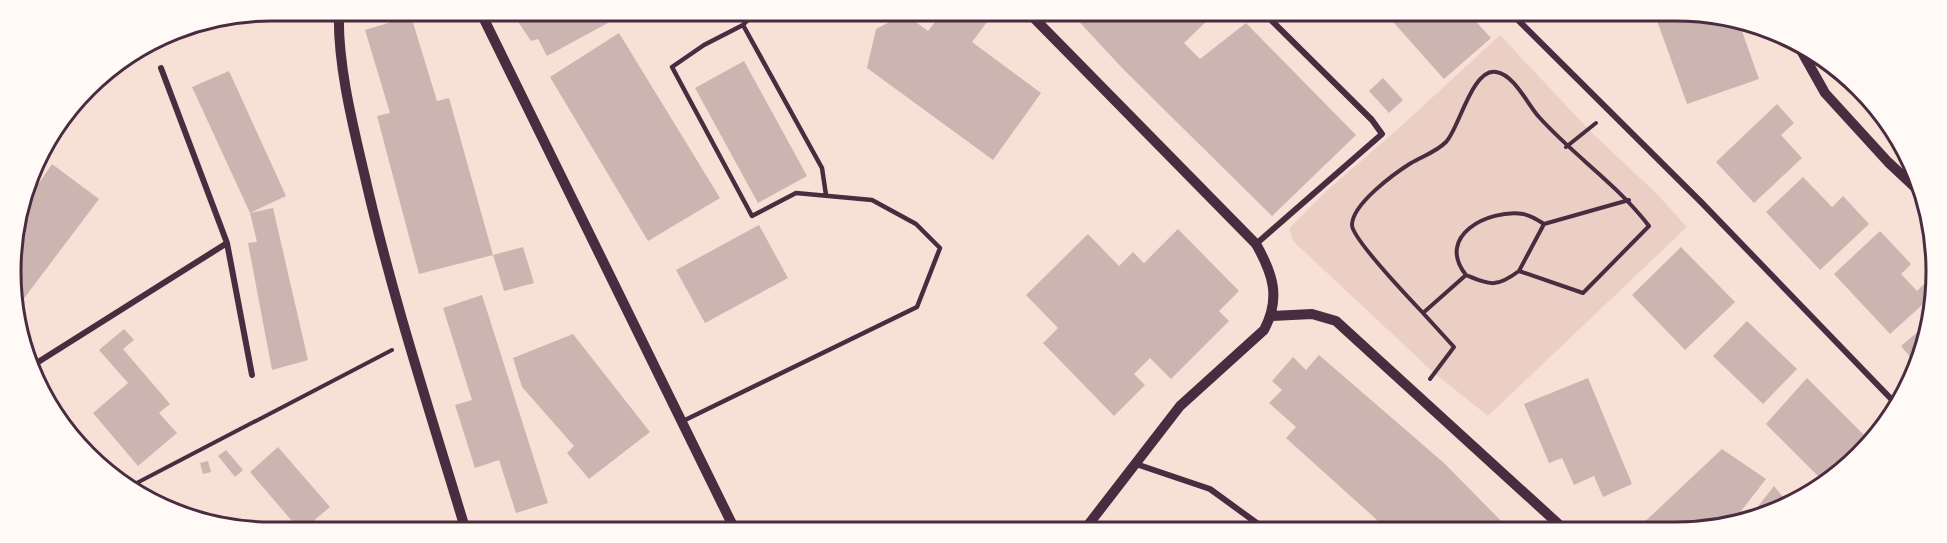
<svg xmlns="http://www.w3.org/2000/svg" width="1947" height="543" viewBox="0 0 1947 543" font-family="'Times New Roman',serif">
  <style>
    .green { fill: #ebcfc5 }
    .building { fill: #ccb4b1 }
    .lines { fill: none; stroke-linecap: round; stroke-linejoin: round }
    .path { stroke: #4a2c40; stroke-width: 4 }
    .service { stroke: #4a2c40; stroke-width: 4.5 }
    .minor { stroke: #4a2c40; stroke-width: 6 }
    .tertiary { stroke: #4a2c40; stroke-width: 10 }
    .rim { fill: none; stroke: #4a2c40; stroke-width: 3 }
  </style>
  <rect width="100%" height="100%" fill="#f7e1d7"/>
  <path class="green" d="M1500,35L1589,130L1657,194L1687,227L1488,416L1434,373L1294,242L1289,229L1325,192L1398,129Z"/>
  <path class="building" d="M511,11L628,12L547,56L538,39L531,41Z
    M942,13H974L987,22L972,42L1041,93L993,160L867,68L876,29L905,14L928,31Z
    M1071,13L1214,14L1184,43L1200,59L1246,23L1356,135L1272,216L1124,70Z
    M1386,14L1470,15L1491,38L1444,79Z
    M1655,15H1716L1719,24L1733,18L1738,20L1759,79L1687,104Z
    M411,16L437,101L449,98L493,255L419,274L377,116L390,113L365,30Z
    M619,33L720,198L648,241L550,77Z
    M744,61L807,176L758,203L695,88Z
    M229,71L286,196L250,213L192,87Z
    M1383,78L1403,100L1389,113L1369,91Z
    M1777,104L1794,123L1781,135L1802,158L1754,203L1716,162Z
    M52,164L99,199L19,305L16,300L11,254L24,205Z
    M1803,177L1832,207L1843,196L1869,224L1820,270L1766,212Z
    M273,208L308,360L272,370L248,243L257,242L250,213Z
    M759,225L788,278L705,323L676,270Z
    M1178,229L1239,291L1219,311L1229,321L1171,379L1150,358L1134,374L1145,385L1114,416L1043,343L1058,328L1026,295L1088,234L1119,266L1133,252L1144,263Z
    M1880,231L1911,264L1901,274L1917,291L1924,284L1932,291V296L1890,334L1834,274Z
    M523,247L534,283L504,291L493,255Z
    M1681,247L1735,302L1685,350L1632,295Z
    M482,295L548,503L516,513L499,460L475,468L455,405L472,400L443,308Z
    M1932,320V322L1916,364L1901,346Z
    M1747,321L1797,369L1763,404L1713,356Z
    M124,329L134,340L123,349L170,404L159,413L177,433L138,466L93,413L128,383L99,350Z
    M573,334L650,432L589,479L567,453L574,446L522,387L513,358Z
    M1319,355L1444,463L1510,530H1407L1395,520L1387,529L1286,438L1296,427L1269,403L1282,390L1272,381L1293,357L1306,370Z
    M1588,378L1632,484L1603,497L1594,476L1574,485L1562,458L1549,463L1524,404Z
    M1807,378L1870,441L1848,467L1825,483L1766,424Z
    M278,447L330,507L305,528H298L250,472Z
    M1722,449L1766,479L1731,524L1709,530H1636Z
    M226,450L243,470L235,477L218,456Z
    M208,461L211,472L203,474L200,463Z
    M1774,486L1790,506L1749,518Z"/>
  <g class="lines">
    <path class="path" d="M1566,147L1596,123
      M1519,271L1544,224
      M1423,313C1410,299 1352,239 1352,225C1352,204 1395,173 1411,163C1423,156 1436,152 1446,142C1459,129 1472,68 1496,72C1515,75 1527,104 1539,117C1575,157 1616,183 1649,226L1583,293L1519,271C1496,288 1491,285 1466,275
      M1430,379L1454,347L1423,313L1466,275C1435,236 1488,209 1523,214C1530,215 1538,220 1544,224L1629,200
      M129,487L392,350"/>
    <path class="service" d="M743,25L755,12
      M683,421L917,307L940,248L916,224L872,200L796,193L752,216L672,67L704,45L743,25L822,168L826,195"/>
    <path class="minor" d="M1513,15L1702,203L1898,406
      M161,68L227,243L252,375
      M1256,244L1382,134L1372,120L1265,14
      M19,333L38,376
      M35,364L227,243
      M1136,464L1210,489L1265,529"/>
    <path class="tertiary" d="M339,11C337,63 353,126 365,177C392,296 430,412 465,528
      M480,11L734,528
      M1029,13L1256,244C1273,274 1281,298 1264,330L1180,406L1085,529
      M1798,45L1825,93L1888,162L1919,191
      M1272,316L1312,314L1336,321L1565,530"/>
  </g>
  <path d="M0 0H1947V543H0ZM271 21H1676A250 250 0 0 1 1926 271V272A250 250 0 0 1 1676 522H271A250 250 0 0 1 21 272V271A250 250 0 0 1 271 21Z" fill="#fffaf5" fill-rule="evenodd"/>
  <path class="rim" d="M271 21H1676A250 250 0 0 1 1926 271V272A250 250 0 0 1 1676 522H271A250 250 0 0 1 21 272V271A250 250 0 0 1 271 21Z"/>
</svg>
